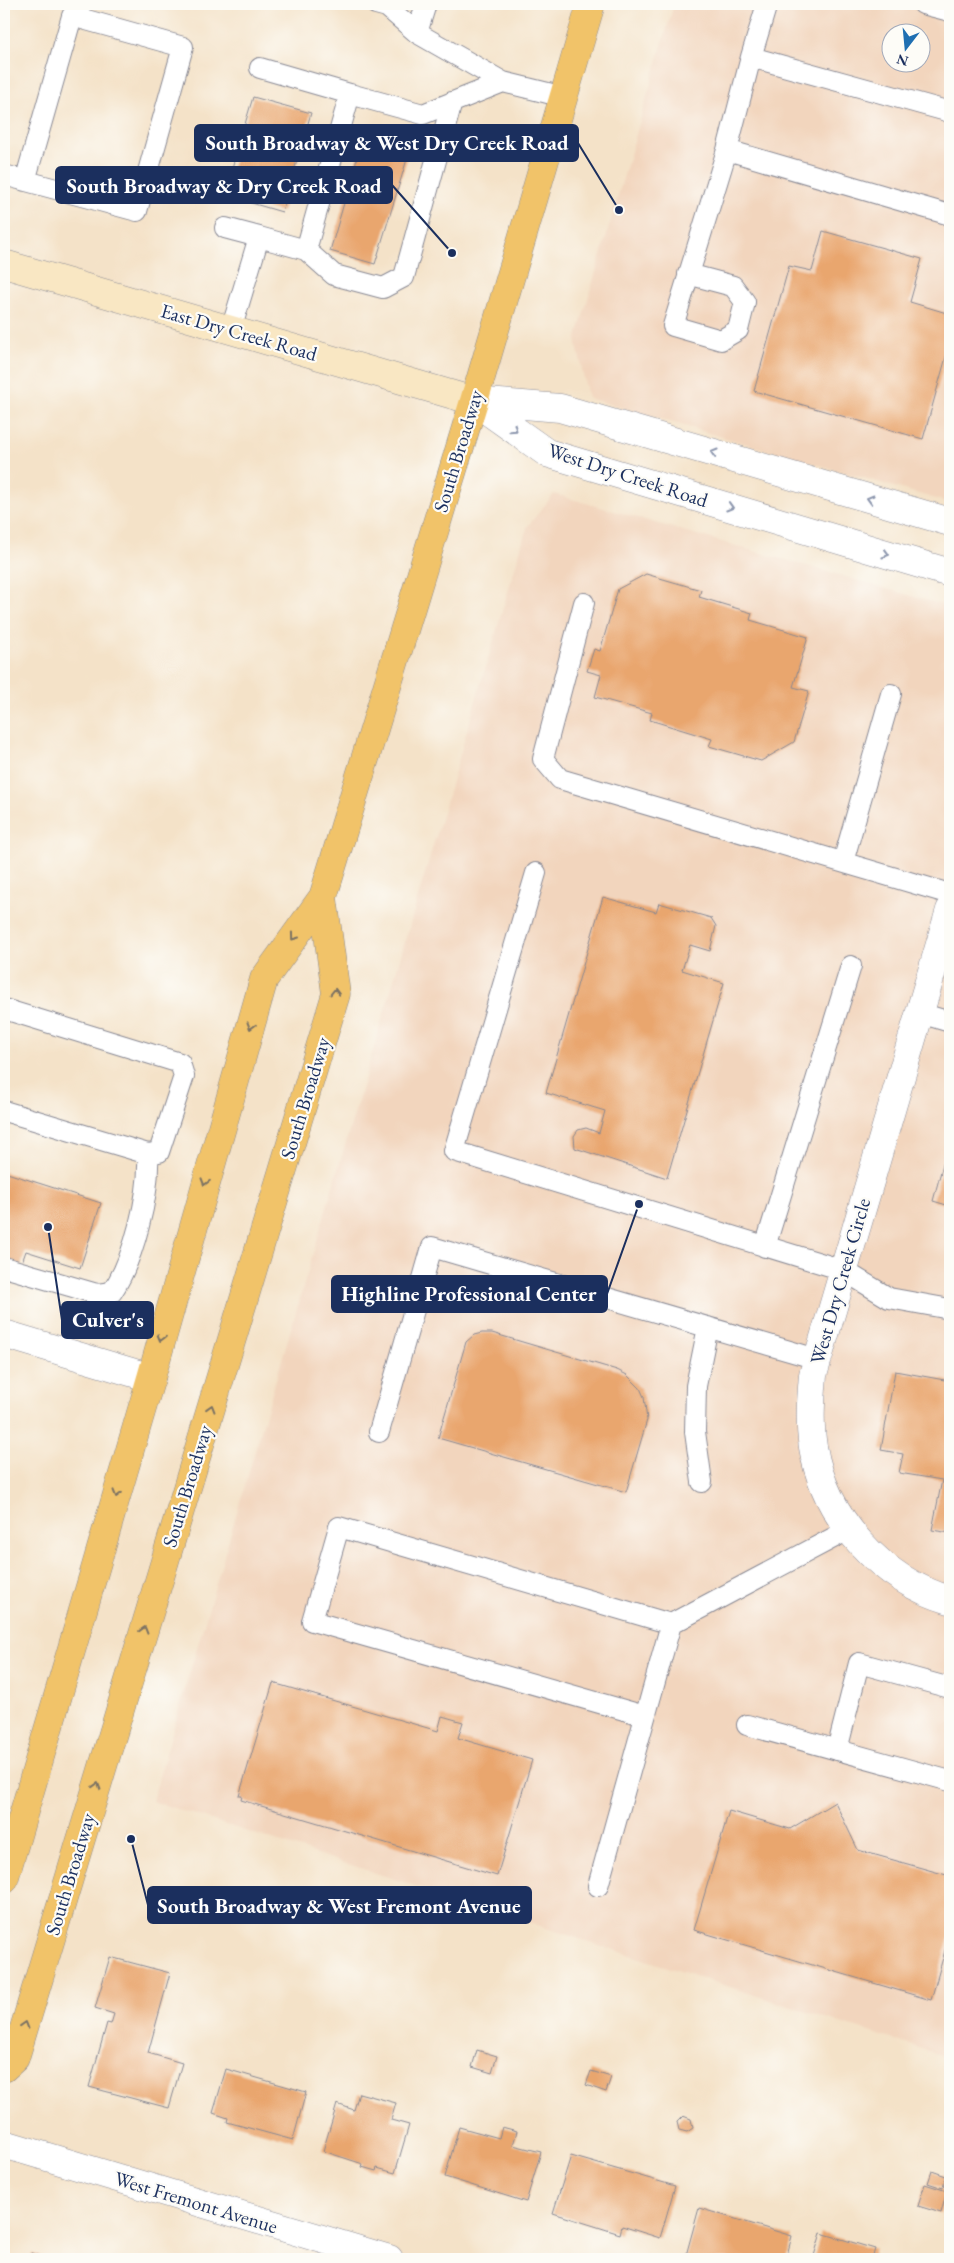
<svg xmlns="http://www.w3.org/2000/svg" width="954" height="2263" viewBox="0 0 954 2263" font-family="'EB Garamond',serif">
  <style>
    .built { fill: #f2d5bd; fill-rule: evenodd }
    .building { fill: #e9a66e }
    .lines { fill: none; stroke-linecap: round; stroke-linejoin: round }
    .lane-casing { stroke: #888893; stroke-width: 22 }
    .street-casing { stroke: #888893; stroke-width: 29 }
    .secondary-casing { stroke: #888893; stroke-width: 29 }
    .primary-casing { stroke: #888893; stroke-width: 29 }
    .lane { stroke: #fff; stroke-width: 20 }
    .street { stroke: #fff; stroke-width: 28 }
    .secondary { stroke: #f9e7c3; stroke-width: 28 }
    .primary { stroke: #f1c369; stroke-width: 28 }
    .oneway { stroke: #8d97ae }
    .oneway2 { stroke: #7b7263 }
    .labels { text-anchor: middle; stroke-width: 4.5; stroke-linejoin: round; paint-order: stroke }
    .street-label { font-size: 20px; fill: #1b2f5e; stroke: #fdfcf7 }
    .leader { fill: none; stroke: #1b2f5e; stroke-width: 2 }
    .callout-dot { fill: #1b2f5e; stroke: #fdfcf7; stroke-width: 2 }
    .callout { fill: #1b2f5e; stroke: #1b2f5e; stroke-width: 2 }
    .callout-label { font-size: 21px; text-anchor: middle; font-weight: bold; fill: #fff }
  </style>
  <rect width="100%" height="100%" fill="#fdfcf7"/>
  <filter id="ink" filterUnits="userSpaceOnUse"><feTurbulence type="fractalNoise" baseFrequency=".02" numOctaves="2"/><feDisplacementMap in="SourceGraphic" scale="10" xChannelSelector="R" yChannelSelector="G"/><feConvolveMatrix kernelMatrix="1 2 1 2 8 2 1 2 1" color-interpolation-filters="sRGB"/></filter>
  <filter id="wash" filterUnits="userSpaceOnUse"><feTurbulence type="fractalNoise" baseFrequency=".0096" numOctaves="4" result="noise"/><feDisplacementMap in="SourceGraphic" scale="20" xChannelSelector="R" yChannelSelector="G"/><feGaussianBlur stdDeviation="1.12" result="paint"/><feColorMatrix in="noise" values="0 0 0 0 0 0 0 0 0 0 0 0 0 0 0 0 0 1.4 0 .05"/><feComposite in="paint" operator="in"/></filter>
  <g filter="url(#wash)">
    <rect width="100%" height="100%" fill="#f4e2c8"/>
    <path class="built" d="M674,4H950V503L588,398L576,340ZM892,32H922V62H892Z
      M554,494L950,607V2058L152,1801L527,527Z"/>
    <g id="blocks">
      <path class="building" d="M253,97L311,113L282,212L224,195Z
        M361,145L407,159L375,264L330,251Z
        M823,231L922,259L910,302L950,314V343L923,439L754,391L789,266L812,271Z
        M646,574L701,590L699,597L752,613L750,620L808,637L793,687L809,691L794,742L761,761L709,746L712,739L650,720L652,713L595,697L601,675L587,671L594,649L600,651L618,589Z
        M603,897L656,912L659,903L711,918L716,926L710,951L690,945L682,970L724,983L667,1178L575,1148L574,1136L578,1130L586,1128L599,1133L605,1111L546,1093Z
        M950,1138V1206L933,1201Z
        M4,1172L101,1203L80,1268L26,1251L21,1265L4,1260Z
        M482,1333H492L617,1370L627,1375L640,1388L644,1397L647,1420L626,1492L438,1438L466,1342L474,1335Z
        M895,1371L950,1381V1533L932,1530L942,1480L899,1473L903,1454L881,1450Z
        M273,1683L438,1731L442,1716L463,1722L458,1738L532,1760L497,1876L241,1800L242,1796H239Z
        M835,1802L858,1850L950,1876V1933L931,2000L694,1930L729,1811L790,1829Z
        M110,1957L170,1973L148,2053L182,2063L169,2108L89,2087L107,2023L111,2024L114,2014L95,2008Z
        M477,2050L497,2056L492,2073L472,2067Z
        M226,2069L306,2092L293,2140L227,2122L228,2118L213,2113Z
        M591,2071L611,2077L606,2092L586,2085Z
        M359,2093L396,2103L391,2120L409,2125L395,2173L377,2168L376,2171L362,2167L363,2164L323,2151L337,2104L354,2110Z
        M683,2116L691,2119L693,2128L687,2132L679,2130L677,2122Z
        M459,2127L499,2138L502,2127L517,2131L513,2145L541,2152L526,2202L445,2177Z
        M571,2156L675,2186L660,2238L622,2226L620,2234L553,2213Z
        M932,2171L946,2176L943,2188L928,2183Z
        M925,2184L947,2191L941,2213L918,2206Z
        M699,2208L792,2236L786,2259H685Z
        M821,2233L875,2249L872,2259H813Z
        M31,2253L50,2259H29Z"/>
    </g>
  </g>
  <g filter="url(#ink)">
    <use href="#blocks" fill-opacity="0" stroke="#888893" stroke-width="1"/>
    <g class="lines">
      <g class="lane-casing">
        <path id="lane" d="M376,4L387,7L417,33
          M426,4L417,33L503,82
          M923,4L950,11
          M751,57L767,4
          M260,68L350,94
          M727,150L751,57L950,112
          M4,175L137,211L183,47L72,16L25,181
          M225,228L259,237
          M306,250L334,275L383,288L404,277L452,102
          M688,274L733,286L745,302L738,330L721,340L673,326L727,150L950,215
          M231,330L259,237L306,250L350,94L423,114L503,82L564,97
          M584,603L543,759L560,779L950,894
          M843,862L891,694
          M536,873L454,1151L843,1270L889,1298L950,1309
          M4,1009L180,1063L184,1076L159,1152L148,1154L4,1111
          M920,1013L950,1022
          M765,1247L851,966
          M4,1267L97,1294L112,1292C134,1259 150,1194 148,1154
          M379,1432L432,1247L817,1359
          M702,1482L695,1432L696,1386L708,1327
          M645,1716L312,1621L339,1527L671,1624
          M747,1725L950,1781
          M837,1750L859,1663L950,1688
          M598,1886L671,1624L850,1529"/>
      </g>
      <g class="street-casing">
        <path id="street" d="M474,401L547,453L950,573
          M474,401L560,408L950,522
          M950,910L813,1375C811,1399 809,1423 813,1447C825,1518 881,1580 950,1600
          M4,1334L151,1378
          M4,2144L389,2259"/>
      </g>
      <g class="secondary-casing">
        <path id="secondary" d="M4,264L474,401"/>
      </g>
      <g class="primary-casing">
        <path id="primary" d="M4,1880L151,1378L264,979L323,897L474,401L591,4
          M4,2068L15,2058L336,994L323,897"/>
      </g>
      <use href="#lane" class="lane"/>
      <use href="#street" class="street"/>
      <use href="#secondary" class="secondary"/>
      <use href="#primary" class="primary"/>
    </g>
    <defs><path id="oneway-chevron" d="M-2-3.5L2.5 0L-2 3.5" fill="none" stroke-width="1.6" stroke-linecap="round" stroke-linejoin="round" transform="scale(1.25)"/></defs>
    <g class="oneway">
      <use href="#oneway-chevron" transform="translate(514 429) rotate(35)"/>
      <use href="#oneway-chevron" transform="translate(714 453) rotate(-164)"/>
      <use href="#oneway-chevron" transform="translate(870 499) rotate(-164)"/>
      <use href="#oneway-chevron" transform="translate(730 507) rotate(17)"/>
      <use href="#oneway-chevron" transform="translate(886 554) rotate(17)"/>
    </g>
    <g class="oneway2">
      <use href="#oneway-chevron" transform="translate(294 937) rotate(126)"/>
      <use href="#oneway-chevron" transform="translate(335 992) rotate(-89)"/>
      <use href="#oneway-chevron" transform="translate(251 1026) rotate(106)"/>
      <use href="#oneway-chevron" transform="translate(205 1182) rotate(106)"/>
      <use href="#oneway-chevron" transform="translate(161 1338) rotate(105)"/>
      <use href="#oneway-chevron" transform="translate(211 1408) rotate(-73)"/>
      <use href="#oneway-chevron" transform="translate(117 1494) rotate(106)"/>
      <use href="#oneway-chevron" transform="translate(144 1630) rotate(-73)"/>
      <use href="#oneway-chevron" transform="translate(97 1786) rotate(-73)"/>
      <use href="#oneway-chevron" transform="translate(25 2025) rotate(-73)"/>
    </g>
  </g>
  <g class="labels">
    <g class="street-label">
      <text transform="translate(239 332) rotate(16)" y="7">East Dry Creek Road</text>
      <text transform="translate(458 451) rotate(-73)" y="7">South Broadway</text>
      <text transform="translate(628 475) rotate(18)" y="7">West Dry Creek Road</text>
      <text transform="translate(305 1098) rotate(-73)" y="7">South Broadway</text>
      <text transform="translate(840 1281) rotate(-74)" y="7">West Dry Creek Circle</text>
      <text transform="translate(187 1486) rotate(-73)" y="7">South Broadway</text>
      <text transform="translate(70 1874) rotate(-73)" y="7">South Broadway</text>
      <text transform="translate(196 2202) rotate(17)" y="7">West Fremont Avenue</text>
    </g>
  </g>
  <path class="leader" d="M619 210L578 143M452 253L392 185M639 1204L607 1294M48 1227L62 1320M131 1839L148 1905"/>
  <g class="callout-dot">
    <circle cx="619" cy="210" r="5"/>
    <circle cx="452" cy="253" r="5"/>
    <circle cx="639" cy="1204" r="5"/>
    <circle cx="48" cy="1227" r="5"/>
    <circle cx="131" cy="1839" r="5"/>
  </g>
  <g class="callout">
    <rect x="195" y="125" width="383" height="36" rx="5"/>
    <rect x="56" y="167" width="336" height="36" rx="5"/>
    <rect x="332" y="1276" width="275" height="36" rx="5"/>
    <rect x="62" y="1302" width="91" height="36" rx="5"/>
    <rect x="148" y="1887" width="383" height="36" rx="5"/>
  </g>
  <g class="callout-label">
    <text x="387" y="150">South Broadway &amp; West Dry Creek Road</text>
    <text x="224" y="193">South Broadway &amp; Dry Creek Road</text>
    <text x="469" y="1301">Highline Professional Center</text>
    <text x="108" y="1327">Culver's</text>
    <text x="339" y="1913">South Broadway &amp; West Fremont Avenue</text>
  </g>
  <rect width="954" height="2263" fill="none" stroke="#fdfcf7" stroke-width="20"/>
  <g transform="translate(906 48) rotate(196)"><circle r="24" fill="#fdfcf7" stroke="#a3aaba"/>
  <path d="M0-4L9 19L0 12L-9 19Z" fill="#1f6fb2"/>
  <text y="-8" font-size="14" font-weight="bold" text-anchor="middle" fill="#1b2f5e">N</text>
  </g>
</svg>
